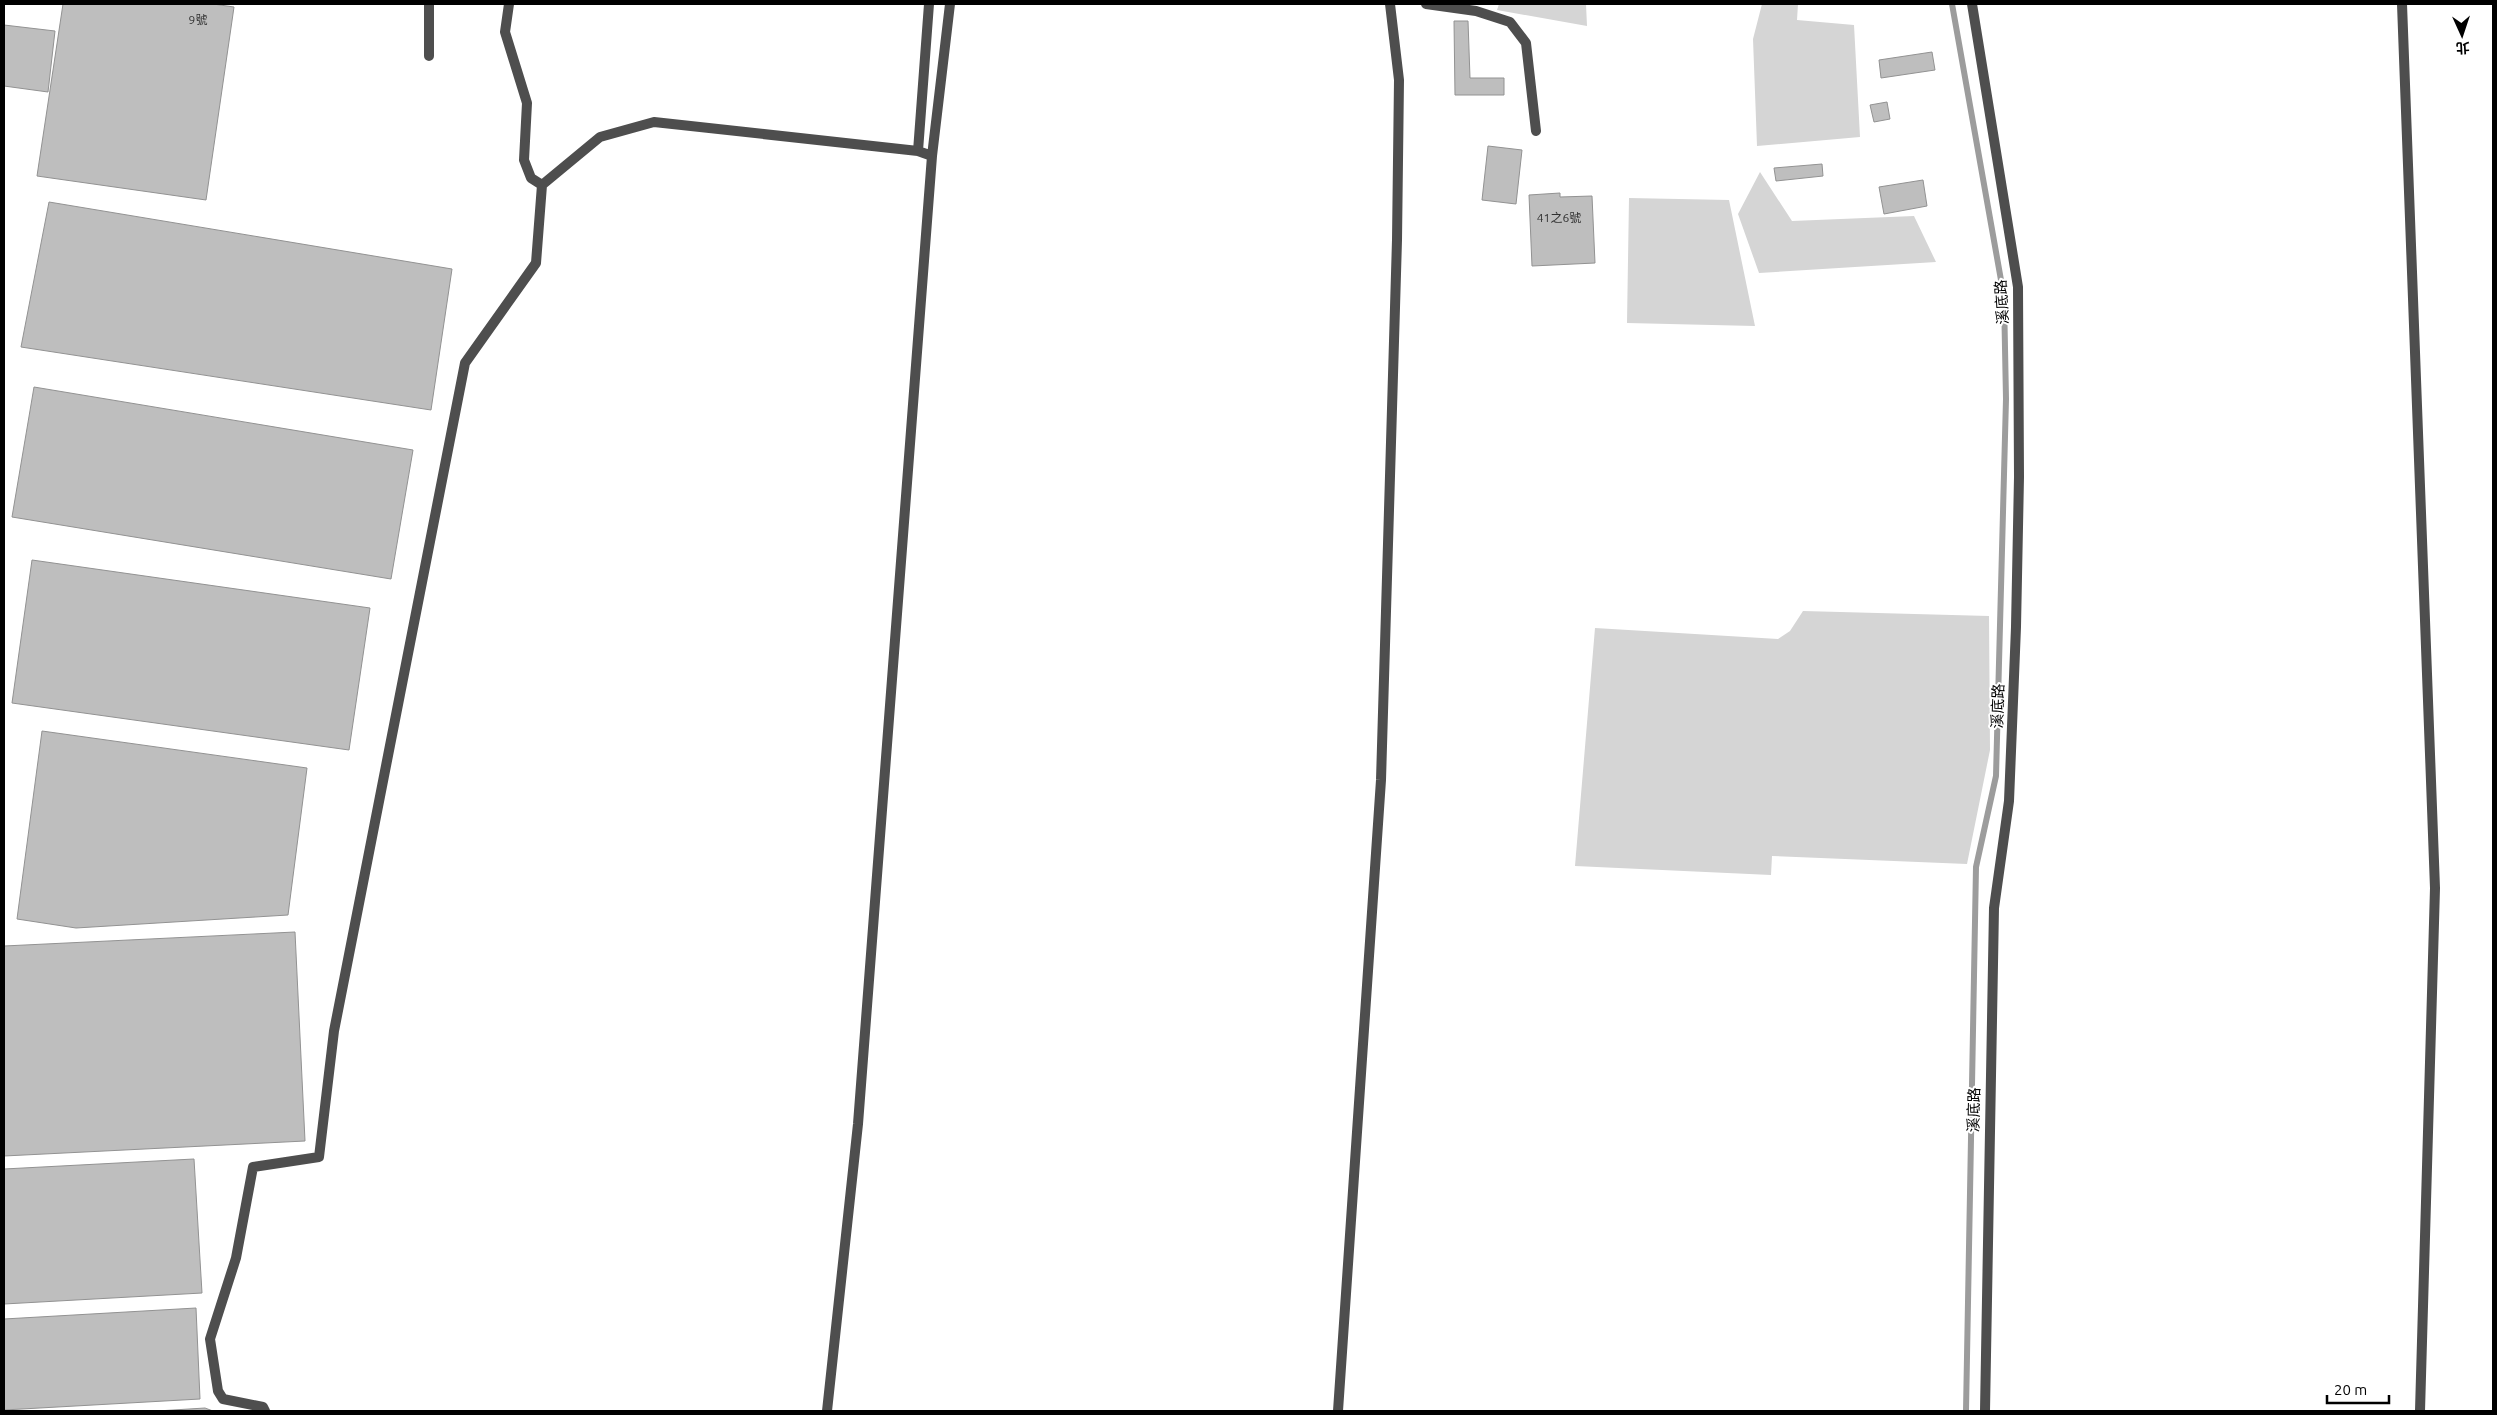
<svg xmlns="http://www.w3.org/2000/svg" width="2497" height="1415" viewBox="0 0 2497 1415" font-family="Ubuntu,'Noto Sans TC',sans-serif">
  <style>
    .green { fill: #d5d5d5 }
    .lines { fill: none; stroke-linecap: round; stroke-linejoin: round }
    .stream { stroke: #9c9c9c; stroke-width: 6 }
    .building { fill: #bebebe; stroke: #929292 }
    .service { stroke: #4e4e4e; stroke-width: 10 }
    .minor { stroke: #4e4e4e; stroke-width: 10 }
    .labels { text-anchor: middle; stroke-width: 4; stroke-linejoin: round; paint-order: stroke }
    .number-label { font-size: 12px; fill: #303030 }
    .street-label { font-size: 15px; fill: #000; stroke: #fff }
  </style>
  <rect width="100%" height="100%" fill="#fff"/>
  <path class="green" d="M1499,4H1586L1587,26L1497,10Z
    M1762,4H1798L1797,20L1854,25L1860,137L1757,146L1753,39Z
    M1760,172L1792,221L1914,216L1936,262L1759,273L1738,214Z
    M1629,198L1729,200L1755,326L1627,323Z
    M1803,611L1989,616L1990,750L1967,864L1772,856L1771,875L1575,866L1595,628L1778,639L1790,631Z"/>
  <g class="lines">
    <path class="stream" d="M1952,4L2004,297L2006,399L1996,776L1976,867L1966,1411"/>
  </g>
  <path class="building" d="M63,4H213L234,7L206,200L37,176Z
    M1454,21H1468L1470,78H1504V95H1455Z
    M4,25L55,31L48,92L4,86Z
    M1932,52L1935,70L1881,78L1879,60Z
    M1887,102L1890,119L1874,122L1870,105Z
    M1488,146L1522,150L1516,204L1482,200Z
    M1822,164L1823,176L1776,181L1774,168Z
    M1923,180L1927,206L1884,214L1879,187Z
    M1560,193V197L1592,196L1595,263L1532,266L1529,195Z
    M49,202L452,269L431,410L21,347Z
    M34,387L413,450L391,579L12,517Z
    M32,560L370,608L349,750L12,703Z
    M42,731L307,768L288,915L76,928L17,919Z
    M295,932L305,1141L4,1156V946Z
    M194,1159L202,1293L4,1304V1169Z
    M196,1308L200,1399L4,1410V1319Z
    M205,1408L213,1411H157Z"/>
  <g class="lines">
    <path class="service" d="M509,4L505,32L527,103L524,160L531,178L542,185
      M1426,4L1476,11L1510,22L1526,43L1536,131
      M2402,4L2435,888L2420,1411
      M429,56V4
      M918,151L929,4
      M265,1411L263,1407L223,1399L218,1391L210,1339L236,1258L253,1167L319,1157L334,1031L465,363L536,263L542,185L600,137L654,122L918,151L932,156
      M827,1411L858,1124L932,156L950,4
      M1338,1411L1381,780L1397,240L1399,80L1390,4"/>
    <path class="minor" d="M1972,4L2018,287L2019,477L2016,627L2009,801L1994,908L1985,1411"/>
  </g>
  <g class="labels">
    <g class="number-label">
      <text x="198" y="24">9號</text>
      <text x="1559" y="222">41之6號</text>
    </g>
    <g class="street-label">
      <text transform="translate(2002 302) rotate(-93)" y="5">溪底路</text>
      <text transform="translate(1998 706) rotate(-88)" y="5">溪底路</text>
      <text transform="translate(1974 1110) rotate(-89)" y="5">溪底路</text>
    </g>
  </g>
  <rect width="2497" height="1415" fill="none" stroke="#000000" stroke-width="10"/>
  <g transform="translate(2462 35) rotate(177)" stroke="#ffffff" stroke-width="4" paint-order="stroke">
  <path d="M0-4L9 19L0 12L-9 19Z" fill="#000000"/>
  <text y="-8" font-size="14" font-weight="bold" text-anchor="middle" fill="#000000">北</text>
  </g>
  <path d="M2327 1395v8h62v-8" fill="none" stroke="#000000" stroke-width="2.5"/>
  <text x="2334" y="1395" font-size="15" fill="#000000" stroke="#ffffff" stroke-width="4" paint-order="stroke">20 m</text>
</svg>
